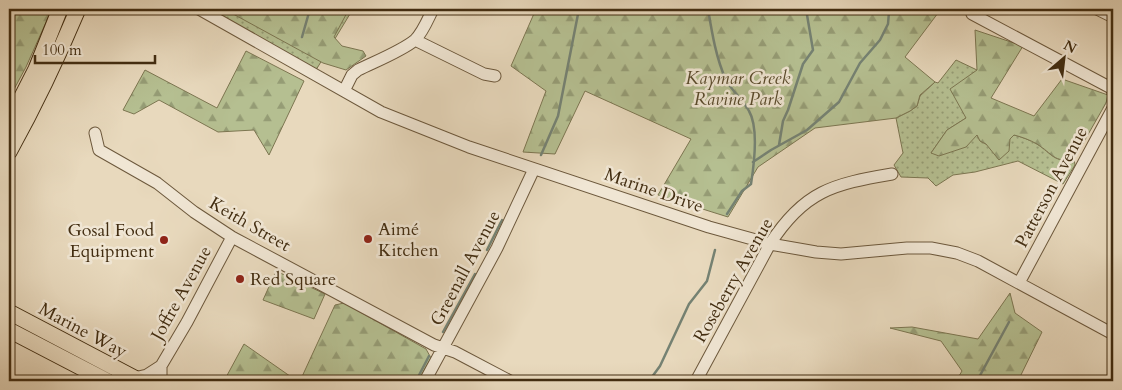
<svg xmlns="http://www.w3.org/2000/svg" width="1122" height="390" viewBox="0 0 1122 390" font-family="Cardo,serif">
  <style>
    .grass { fill: url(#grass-dots); stroke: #7c7651 }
    .forest { fill: url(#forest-firs); stroke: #7c7651 }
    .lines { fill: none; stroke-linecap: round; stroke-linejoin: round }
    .stream { stroke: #758273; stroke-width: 2.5 }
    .minor-casing { stroke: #6c583c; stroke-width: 13 }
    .major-casing { stroke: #422d11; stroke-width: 17 }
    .minor { stroke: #f0e6d4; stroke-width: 11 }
    .major { stroke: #e8d9bd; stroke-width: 15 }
    .poi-dot { fill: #8f2418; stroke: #f0e6d4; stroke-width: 2 }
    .labels { text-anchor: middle; stroke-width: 5; stroke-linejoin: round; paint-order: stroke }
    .park-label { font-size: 18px; font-style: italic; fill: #594a2b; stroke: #f0e6d4 }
    .street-label { font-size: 18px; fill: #422d11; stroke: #f0e6d4 }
    .poi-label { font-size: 18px; fill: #422d11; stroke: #f0e6d4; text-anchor: start }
  </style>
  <defs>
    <pattern id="grass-dots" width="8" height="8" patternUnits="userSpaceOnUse" patternTransform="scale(1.25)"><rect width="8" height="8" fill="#b5bf91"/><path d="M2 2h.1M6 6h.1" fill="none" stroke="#959c75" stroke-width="1.8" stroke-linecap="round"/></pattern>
    <pattern id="forest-firs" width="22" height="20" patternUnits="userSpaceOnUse" patternTransform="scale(1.25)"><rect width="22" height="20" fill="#b5bf91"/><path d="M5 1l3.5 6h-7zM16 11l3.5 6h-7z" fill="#959c75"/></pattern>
  </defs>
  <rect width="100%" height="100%" fill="#e8d9bd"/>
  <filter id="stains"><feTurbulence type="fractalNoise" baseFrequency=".004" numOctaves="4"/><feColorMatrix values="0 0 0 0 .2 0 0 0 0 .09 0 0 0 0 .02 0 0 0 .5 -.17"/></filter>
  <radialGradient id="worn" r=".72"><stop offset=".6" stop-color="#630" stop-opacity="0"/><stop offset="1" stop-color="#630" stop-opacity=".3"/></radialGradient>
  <path class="grass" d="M209,9H353L316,70Z
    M956,60L977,70L966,118L947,130L931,153L977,135L980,141L986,144L1010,139L1014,135C1022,137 1030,140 1037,144C1052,154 1054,163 1074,159L1075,165L1063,184L1018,161L975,172L953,175L936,186L928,178L901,177L894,165L903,153L896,118L910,111L917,106L920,96L935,82L938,83Z"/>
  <path class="forest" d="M9,9H52L26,67L12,93L9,92Z
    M224,9H349L334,37L342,46L363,51L366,56L346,70L323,63Z
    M536,9H941L905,57L935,82L920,95L917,106L910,111L896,118L815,128L758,167L728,217L658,195L691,139L585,91L555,154L523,152L546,91L511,66Z
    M975,30L1023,46L991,98L1034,116L1062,79L1108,95L1106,103L1074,159C1054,163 1053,154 1037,144C1030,140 1022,137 1014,135L1010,139L1009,151L999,160L986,144L980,141L977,135L966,147L939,156L931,153L947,130L966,118L950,89L977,70Z
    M246,51L304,81L269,155L254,130L218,132L159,100L134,114L123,110L145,70L217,108Z
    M276,271L325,294L314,319L263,300Z
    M1010,293L1015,313L1042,332L1018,381H956L962,371L941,341L890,328L912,327L978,339Z
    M344,303L426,349L431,358L418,381H300L335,305Z
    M244,344L297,381H224Z"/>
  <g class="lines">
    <path class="stream" d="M708,9C712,33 716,58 726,80C732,91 743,100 749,111C759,128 754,165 751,184L742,191L727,214
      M302,37L310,9
      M779,145L783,121L788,110L803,64L813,50L806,9
      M541,155L558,116L579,9
      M753,162L771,150L807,130L839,102L860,63L880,40L888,24L889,12L890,9
      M487,250L502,220
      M443,332L475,274
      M416,381L429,356
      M649,381L660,366L689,304L707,281L715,250
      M977,381L1009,322"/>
    <g class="minor-casing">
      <path id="minor" d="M199,9L381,112L469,147L709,227L770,244L816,252L841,254L907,248H931L957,253L978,261L1113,334
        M1097,9L1113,17
        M972,14L1111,88L1113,92
        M415,40L484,74L495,76
        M344,91L352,75L358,70C374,62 402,51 415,40C423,32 428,19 433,9
        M95,133L99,150L157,183L194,212L232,237L434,345L455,352L510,381
        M1019,283L1113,108
        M161,366V381
        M134,378L147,375L161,366L187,322L232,237
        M425,381L497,248L534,169
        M696,381L770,244C804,191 833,184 892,174"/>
    </g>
    <g class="major-casing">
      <path id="major" d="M9,122L36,69L60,9
        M9,152C35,105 57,59 78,9
        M9,312L140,381
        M9,330L107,381"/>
    </g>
    <use href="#minor" class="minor"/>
    <use href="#major" class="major"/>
  </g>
  <g class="poi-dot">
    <circle cx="368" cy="239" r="5"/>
    <circle cx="164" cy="240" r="5"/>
    <circle cx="240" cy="279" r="5"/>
  </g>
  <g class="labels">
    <g class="park-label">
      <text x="738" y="84">Kaymar Creek<tspan x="738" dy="21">Ravine Park</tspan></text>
    </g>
    <g class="street-label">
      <text transform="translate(1051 187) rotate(-62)" y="6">Patterson Avenue</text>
      <text transform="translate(654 190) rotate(19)" y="6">Marine Drive</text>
      <text transform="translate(250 224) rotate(30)" y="6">Keith Street</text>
      <text transform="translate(465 268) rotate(-62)" y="6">Greenall Avenue</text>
      <text transform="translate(733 280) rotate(-60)" y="6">Roseberry Avenue</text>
      <text transform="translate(181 293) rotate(-61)" y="6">Joffre Avenue</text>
      <text transform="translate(83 330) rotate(28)" y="6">Marine Way</text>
    </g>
    <g class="poi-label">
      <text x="378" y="235">Aimé<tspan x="378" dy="21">Kitchen</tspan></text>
      <text x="154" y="236" text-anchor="end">Gosal Food<tspan x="154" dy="21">Equipment</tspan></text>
      <text x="250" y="285">Red Square</text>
    </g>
  </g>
  <rect width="1122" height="390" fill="none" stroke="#e8d9bd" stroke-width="30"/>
  <rect x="10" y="10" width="1102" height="370" fill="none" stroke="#422d11" stroke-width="2.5"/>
  <rect x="15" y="15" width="1092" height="360" fill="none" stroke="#422d11"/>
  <g transform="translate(1064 58) rotate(28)" stroke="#f0e6d4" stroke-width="4" paint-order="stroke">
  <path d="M0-4L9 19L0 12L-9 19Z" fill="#422d11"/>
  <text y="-8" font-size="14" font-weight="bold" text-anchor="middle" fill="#422d11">N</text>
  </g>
  <path d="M35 55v8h120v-8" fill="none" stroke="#422d11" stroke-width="2.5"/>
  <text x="42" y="55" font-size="15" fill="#422d11" stroke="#f0e6d4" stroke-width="4" paint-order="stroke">100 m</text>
  <rect width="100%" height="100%" filter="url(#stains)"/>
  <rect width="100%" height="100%" fill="url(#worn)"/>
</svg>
